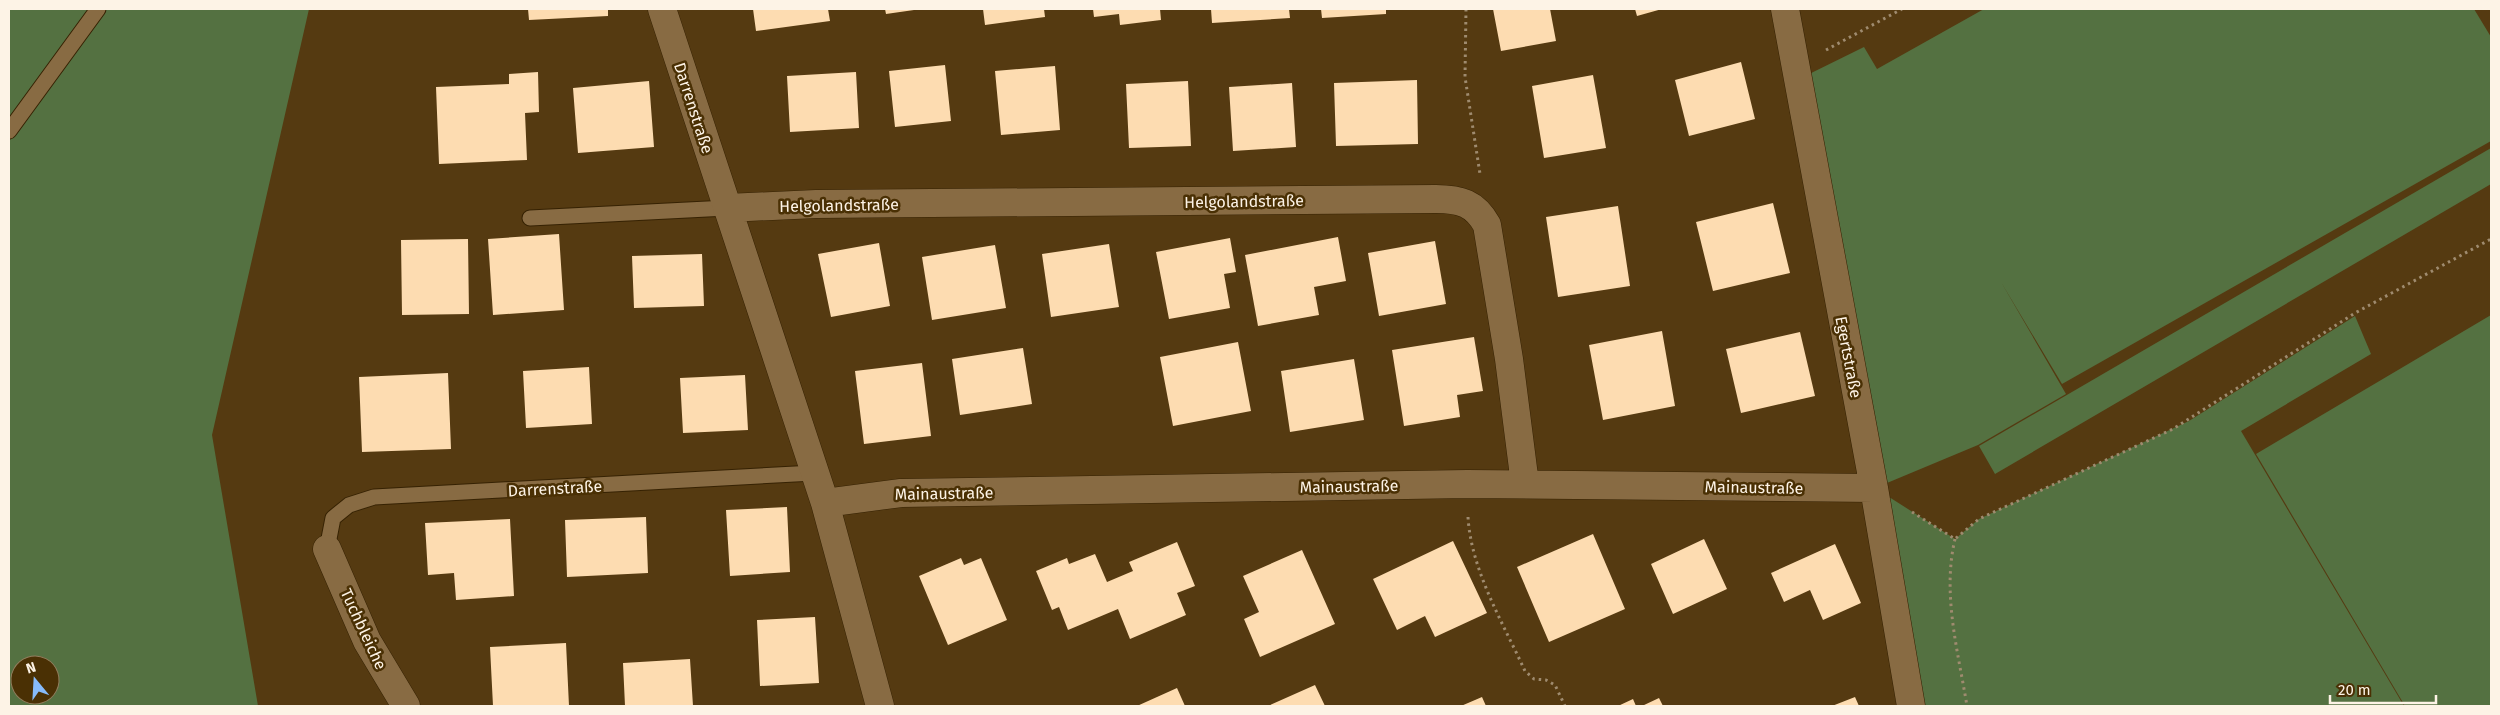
<svg xmlns="http://www.w3.org/2000/svg" width="2500" height="715" viewBox="0 0 2500 715" font-family="'Fira Sans',sans-serif">
  <style>
    .green { fill: #547141; fill-rule: evenodd }
    .building { fill: #fddcb1 }
    .lines { fill: none; stroke-linecap: round; stroke-linejoin: round }
    .lane-casing { stroke: #362203; stroke-width: 17 }
    .street-casing { stroke: #362203; stroke-width: 29 }
    .path { stroke: #9f8b6f; stroke-width: 3; stroke-dasharray: 2.5 4; stroke-linecap: butt }
    .lane { stroke: #886b43; stroke-width: 15 }
    .street { stroke: #886b43; stroke-width: 28 }
    .labels { text-anchor: middle; stroke-width: 5; stroke-linejoin: round; paint-order: stroke }
    .street-label { font-size: 16px; fill: #fdf3e6; stroke: #4a3004 }
  </style>
  <rect width="100%" height="100%" fill="#553a11"/>
  <path class="green" d="M9,9H309L212,435L258,706H9ZM20,665H50V695H20Z
    M1984,9H2474L2491,37V141L2062,384L2001,282L2066,394L1978,445L1875,488L1955,539L1979,519L2189,421L2355,316L2371,354L2241,431L2404,706H1911L1797,80L1864,47L1877,69Z
    M2491,148V184L1995,474L1979,446Z
    M2491,315V706H2405L2256,454Z"/>
  <path class="building" d="M528,9H608V16L529,20Z
    M753,9H828L830,21L756,31Z
    M885,9H913L914,10L886,14Z
    M983,9H1044L1045,17L985,25Z
    M1093,9H1160L1161,20L1120,25L1119,14L1094,17Z
    M1211,9H1289L1290,18L1212,23Z
    M1321,9H1386V14L1322,18Z
    M1493,9H1550L1556,41L1501,51Z
    M1635,9H1662L1637,16Z
    M1741,62L1755,119L1689,136L1675,80Z
    M945,65L951,121L895,127L889,71Z
    M1055,66L1060,130L1001,135L995,71Z
    M538,72L539,112L525,113L527,160L439,164L436,87L509,84V74Z
    M856,72L859,128L790,132L787,76Z
    M1593,75L1606,148L1544,158L1532,86Z
    M1417,80L1418,144L1336,146L1334,83Z
    M649,81L654,147L578,153L573,88Z
    M1188,81L1191,146L1129,148L1126,84Z
    M1292,83L1296,147L1233,151L1229,87Z
    M1773,203L1790,273L1713,291L1696,222Z
    M1618,206L1630,286L1558,297L1546,217Z
    M559,234L564,310L493,315L488,239Z
    M1338,237L1346,281L1314,287L1319,315L1258,326L1245,255Z
    M1230,238L1236,272L1224,274L1230,308L1169,319L1156,252Z
    M468,239L469,314L402,315L401,240Z
    M1435,241L1446,304L1379,316L1368,253Z
    M879,243L890,306L831,317L818,254Z
    M1109,244L1119,307L1051,317L1042,254Z
    M995,245L1006,308L932,320L922,257Z
    M702,254L704,306L634,308L632,256Z
    M1662,331L1675,406L1603,420L1589,345Z
    M1800,332L1815,396L1741,413L1726,349Z
    M1474,337L1483,391L1457,395L1460,417L1404,426L1392,350Z
    M1238,342L1251,411L1173,426L1160,357Z
    M1023,348L1032,404L960,415L952,359Z
    M1354,359L1364,420L1290,432L1281,371Z
    M922,363L931,436L864,444L855,371Z
    M589,367L592,424L526,428L523,371Z
    M448,373L451,449L362,452L359,377Z
    M745,375L748,430L683,433L680,378Z
    M787,507L790,572L730,576L726,510Z
    M646,517L648,573L567,577L565,520Z
    M510,519L514,596L456,600L454,573L428,575L425,523Z
    M1593,534L1625,609L1549,642L1517,567Z
    M1704,539L1727,589L1673,614L1651,564Z
    M1453,541L1487,613L1435,637L1425,616L1397,630L1373,579Z
    M1177,542L1195,586L1177,593L1186,615L1130,639L1118,609L1068,630L1059,607L1052,610L1036,571L1067,558L1069,564L1095,554L1107,582L1133,571L1129,562Z
    M1835,544L1861,603L1823,620L1810,590L1784,602L1771,573Z
    M1302,550L1335,624L1260,657L1244,619L1259,612L1243,576Z
    M961,558L964,565L981,558L1007,620L948,645L919,576Z
    M815,617L819,683L760,686L757,620Z
    M566,643L569,706H493L490,647Z
    M690,659L693,706H625L623,663Z
    M1315,685L1325,706H1268Z
    M1177,688L1185,706H1137Z
    M1482,697L1486,706H1461Z
    M1855,697L1859,706H1832Z
    M1659,698L1663,706H1642Z
    M1633,699L1636,706H1618Z"/>
  <g class="lines">
    <g class="lane-casing">
      <path id="lane" d="M9,131L98,9
        M530,218L727,208
        M327,549L333,518L349,505L374,497L814,473"/>
    </g>
    <g class="street-casing">
      <path id="street" d="M662,9L825,503L880,706
        M1785,9L1874,488L1911,706
        M727,208L816,204L1436,199C1460,199 1475,203 1487,225L1509,359L1525,484
        M825,503L901,493L1467,484L1874,488
        M327,549L367,641L406,706"/>
    </g>
    <path class="path" d="M1466,9L1465,77L1480,174
      M1826,50L1902,9
      M1912,512L1955,539L1979,519L2173,429L2355,313L2491,239
      M1468,517C1471,570 1503,623 1525,671L1534,679L1546,680L1555,685L1565,706
      M1955,539C1942,594 1958,651 1967,706"/>
    <use href="#lane" class="lane"/>
    <use href="#street" class="street"/>
  </g>
  <g class="labels">
    <g class="street-label">
      <text transform="translate(694 108) rotate(72)" y="6">Darrenstraße</text>
      <text transform="translate(1244 201) rotate(-1)" y="6">Helgolandstraße</text>
      <text transform="translate(839 205) rotate(-1)" y="6">Helgolandstraße</text>
      <text transform="translate(1849 357) rotate(79)" y="6">Egertstraße</text>
      <text transform="translate(1349 486) rotate(-1)" y="6">Mainaustraße</text>
      <text transform="translate(1754 487) rotate(1)" y="6">Mainaustraße</text>
      <text transform="translate(555 488) rotate(-3)" y="6">Darrenstraße</text>
      <text transform="translate(944 493) rotate(-1)" y="6">Mainaustraße</text>
      <text transform="translate(364 629) rotate(65)" y="6">Tuchbleiche</text>
    </g>
  </g>
  <rect width="2500" height="715" fill="none" stroke="#fdf3e6" stroke-width="20"/>
  <g transform="translate(35 680) rotate(342)"><circle r="24" fill="#4a3004" stroke="#927e5e"/>
  <path d="M0-4L9 19L0 12L-9 19Z" fill="#87bbfb"/>
  <text y="-8" font-size="14" font-weight="bold" text-anchor="middle" fill="#fdf3e6">N</text>
  </g>
  <path d="M2330 695v8h106v-8" fill="none" stroke="#fdf3e6" stroke-width="2.5"/>
  <text x="2338" y="695" font-size="15" fill="#fdf3e6" stroke="#4a3004" stroke-width="4" paint-order="stroke">20 m</text>
</svg>
